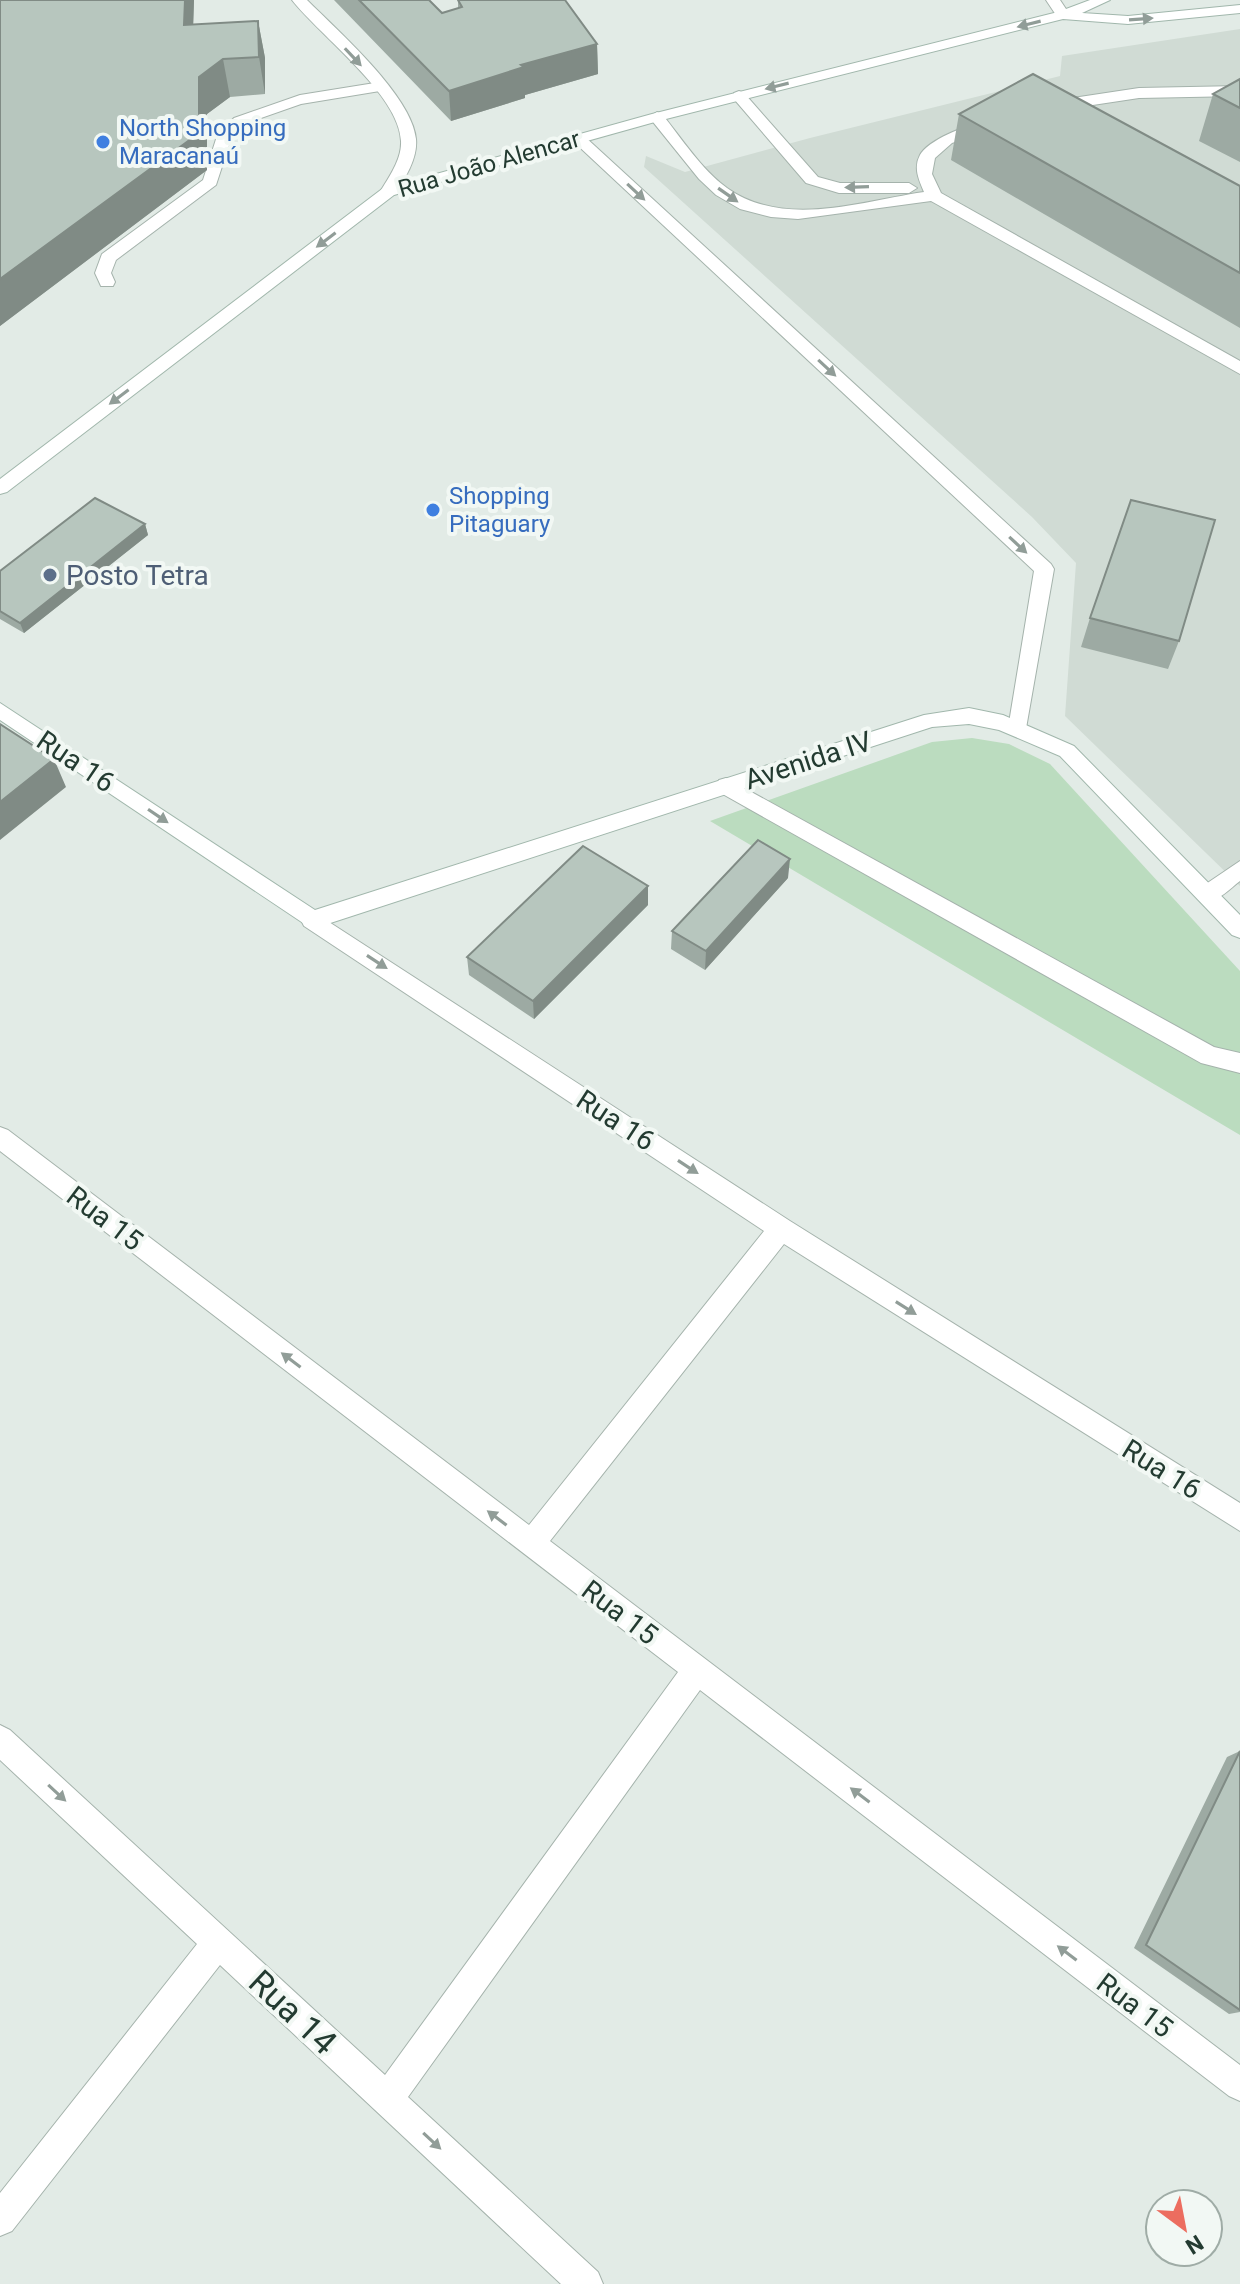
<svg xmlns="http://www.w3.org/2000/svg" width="1240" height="2284" viewBox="0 0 1240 2284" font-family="Roboto,sans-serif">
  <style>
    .built { fill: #d0dbd4 }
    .green { fill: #bbdcbf }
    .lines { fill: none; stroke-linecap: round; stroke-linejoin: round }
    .lane-casing { stroke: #a5b3ac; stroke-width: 2 }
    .street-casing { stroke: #a5b3ac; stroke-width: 2 }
    .secondary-casing { stroke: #a1b7ac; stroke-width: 2 }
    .lane { fill: #fff; fill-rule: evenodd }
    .street { fill: #fff; fill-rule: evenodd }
    .secondary { fill: #fff; fill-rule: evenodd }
    .wall { fill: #9daaa3 }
    .shaded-wall { fill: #808b85 }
    .building { fill: #b7c6be; stroke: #808b85; stroke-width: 2 }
    .oneway { fill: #919d98 }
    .shop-dot { fill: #3f7fe0; stroke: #f2f8f4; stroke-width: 3 }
    .service-dot { fill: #5c6f8a; stroke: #f2f8f4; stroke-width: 3 }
    .labels { text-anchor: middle; stroke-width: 8; stroke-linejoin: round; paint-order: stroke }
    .far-shop-label { font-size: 24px; fill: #366cbe; stroke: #f2f8f4; text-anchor: start }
    .far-street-label { font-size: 24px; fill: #233b31; stroke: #f2f8f4 }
    .service-label { font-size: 28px; fill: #4e5e75; stroke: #f2f8f4; text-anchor: start }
    .street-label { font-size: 28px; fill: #233b31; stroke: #f2f8f4 }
    .near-street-label { font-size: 34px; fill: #233b31; stroke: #f2f8f4 }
  </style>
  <rect width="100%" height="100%" fill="#e2ebe6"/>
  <path class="built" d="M1240,29V886L1065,716L1076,563L1032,517L644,167L646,156L685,172L810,138L1060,76L1062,56Z"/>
  <path class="green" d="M972,738L1009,744L1050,764L1240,971V1135L710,821L932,742Z"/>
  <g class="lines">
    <g class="lane-casing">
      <path id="lane" d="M381,82L389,87L386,90L301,104L244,124L232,136L216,185L116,260L111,273L115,282L113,286H101L95,273L102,254L203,180L217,136L234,118L300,95Z
        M1240,86V96L1139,98L1053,111L1045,106L1053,101L1139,88Z
        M739,91L744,93L818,177L840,183H909L917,188L909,193H839L806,183L734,99V93Z
        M657,112L662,114C682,139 701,169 727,188C785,229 861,201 924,192C919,180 913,168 920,155C928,140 972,121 988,124V130L952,143L935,158L932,174L941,193L1240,361V374L931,201L798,219L771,217L740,209L716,195L699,179L649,117Z
        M726,778L1214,1047L1240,1053V1073L1201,1063L719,792L716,786L719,780Z
        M1240,861V881C1228,890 1216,905 1200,900L1197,894L1200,888Z"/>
    </g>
    <g class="street-casing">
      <path id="street" d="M292,0H307C338,31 412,96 416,139C418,159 404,180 394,195H382L380,192C389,177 402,159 401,141C399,94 320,36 292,0Z
        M1046,0H1060L1070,15L1068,18H1058Z
        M579,134L584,136L1051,564L1054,569L1025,734H1011L1008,729L1034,571L574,142V136Z
        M312,911L790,1221L1240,1503V1531L784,1244L550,1541L1240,2065V2101L1229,2096L700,1690L408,2097L598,2272L603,2284H561L220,1965L12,2231L0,2236V2193L197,1944L0,1760V1725L10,1730L385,2075L678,1672L0,1151V1127L8,1130L529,1525L764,1231L304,926L301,920L304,914Z"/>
    </g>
    <g class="secondary-casing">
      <path id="secondary" d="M1090,0H1110L1082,13L1128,16L1240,5V13L1128,24L1063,19L662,120L394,195L7,492L0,494V479L382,189L652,114L1058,12Z
        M0,703L315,910L924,715L969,708L1003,715L1074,746L1240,915V938L1232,935L1060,756L999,730L969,724L932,727L312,929L0,720Z"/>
    </g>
    <use href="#lane" class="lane"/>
    <use href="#street" class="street"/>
    <use href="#secondary" class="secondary"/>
  </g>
  <path class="wall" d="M0,0H194L193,25L258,21L265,58V94L230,97L207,114V170L0,326Z
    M334,0H429L442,13L458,8V0L597,44L598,74L525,95V98L451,121Z
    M1240,79V162L1199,141L1213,94Z
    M959,114L1240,186V328L951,160Z
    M145,524L148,535L24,633L0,619V571Z
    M1090,618L1179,641L1168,669L1081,647Z
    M788,878L705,970L671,949L672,931Z
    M648,905L534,1019L469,975L467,957Z
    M1240,1751V2012L1229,2014L1134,1948L1227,1757Z"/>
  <path class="shaded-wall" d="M185,0H194L192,63L184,25Z
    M258,21L265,58V94L259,57Z
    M597,44L598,74L525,95V98L451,121L449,91L521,65Z
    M223,59L230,97L207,114V170L0,326V279L199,77Z
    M145,524L148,535L24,633L20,623Z
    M54,759L66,787L0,840V802Z
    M790,859L788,878L705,970L706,951Z
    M648,886V905L534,1019L533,1001Z"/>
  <path class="building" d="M0,0H185L184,25L258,21L259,57L223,59L199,77V133L0,279Z
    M359,0H429L442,13L462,7L458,0H565L597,44L521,65L524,67L449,91Z
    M1033,74L1240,186V273L959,114Z
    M1240,79V108L1213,94Z
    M95,498L145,524L20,623L0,611V571Z
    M1131,500L1215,520L1179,641L1090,618Z
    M0,724L54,759L0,802Z
    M758,840L790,859L706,951L672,931Z
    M583,846L648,886L533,1001L467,957Z
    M1240,1751V2010L1146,1945Z"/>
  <defs><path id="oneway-solid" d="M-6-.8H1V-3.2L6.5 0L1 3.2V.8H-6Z" transform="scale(2)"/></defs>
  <g class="oneway">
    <use href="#oneway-solid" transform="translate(1141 19) rotate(-4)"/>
    <use href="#oneway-solid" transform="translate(1029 24) rotate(166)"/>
    <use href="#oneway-solid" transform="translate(353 57) rotate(47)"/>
    <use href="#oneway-solid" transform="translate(777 86) rotate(166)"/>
    <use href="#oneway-solid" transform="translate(857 187) rotate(178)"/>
    <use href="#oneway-solid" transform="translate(636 192) rotate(43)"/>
    <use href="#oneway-solid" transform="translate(728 195) rotate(35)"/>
    <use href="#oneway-solid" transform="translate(326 240) rotate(143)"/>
    <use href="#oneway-solid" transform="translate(827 368) rotate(43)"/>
    <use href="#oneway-solid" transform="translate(119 397) rotate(143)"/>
    <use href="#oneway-solid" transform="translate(1018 545) rotate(43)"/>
    <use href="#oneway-solid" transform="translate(158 816) rotate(34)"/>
    <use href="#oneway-solid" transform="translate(377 962) rotate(33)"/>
    <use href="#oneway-solid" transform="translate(688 1167) rotate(33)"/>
    <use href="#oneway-solid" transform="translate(906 1308) rotate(32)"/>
    <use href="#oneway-solid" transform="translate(291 1360) rotate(-143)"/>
    <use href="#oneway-solid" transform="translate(497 1518) rotate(-143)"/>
    <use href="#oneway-solid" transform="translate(57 1793) rotate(43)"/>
    <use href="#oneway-solid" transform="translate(860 1795) rotate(-143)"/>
    <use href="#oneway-solid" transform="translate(1067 1953) rotate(-143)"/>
    <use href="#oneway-solid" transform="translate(432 2141) rotate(43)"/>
  </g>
  <g class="shop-dot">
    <circle cx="103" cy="142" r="8"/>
    <circle cx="433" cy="510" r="8"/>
  </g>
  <circle class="service-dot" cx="50" cy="575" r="8"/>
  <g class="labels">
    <g class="far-shop-label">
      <text x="119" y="136">North Shopping<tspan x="119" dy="28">Maracanaú</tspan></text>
      <text x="449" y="504">Shopping<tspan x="449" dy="28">Pitaguary</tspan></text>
    </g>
    <g class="far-street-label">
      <text transform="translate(489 164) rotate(-16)" y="8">Rua João Alencar</text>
    </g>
    <g class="service-label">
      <text x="66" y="585">Posto Tetra</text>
    </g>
    <g class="street-label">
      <text transform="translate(808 760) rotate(-18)" y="10">Avenida IV</text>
      <text transform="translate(76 761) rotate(34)" y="10">Rua 16</text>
      <text transform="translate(616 1120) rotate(33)" y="10">Rua 16</text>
      <text transform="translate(105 1218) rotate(37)" y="10">Rua 15</text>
      <text transform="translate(1162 1469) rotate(32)" y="10">Rua 16</text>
      <text transform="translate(620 1612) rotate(37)" y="10">Rua 15</text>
      <text transform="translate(1135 2005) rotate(37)" y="10">Rua 15</text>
    </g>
    <g class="near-street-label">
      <text transform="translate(293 2012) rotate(43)" y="12">Rua 14</text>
    </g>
  </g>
  <g transform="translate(1184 2228) rotate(148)"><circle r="38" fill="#f2f8f4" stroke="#9faca6" stroke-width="2"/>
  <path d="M0-6L14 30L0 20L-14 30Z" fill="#ec6d5f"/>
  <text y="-12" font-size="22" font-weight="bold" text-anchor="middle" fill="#233b31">N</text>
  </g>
</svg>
